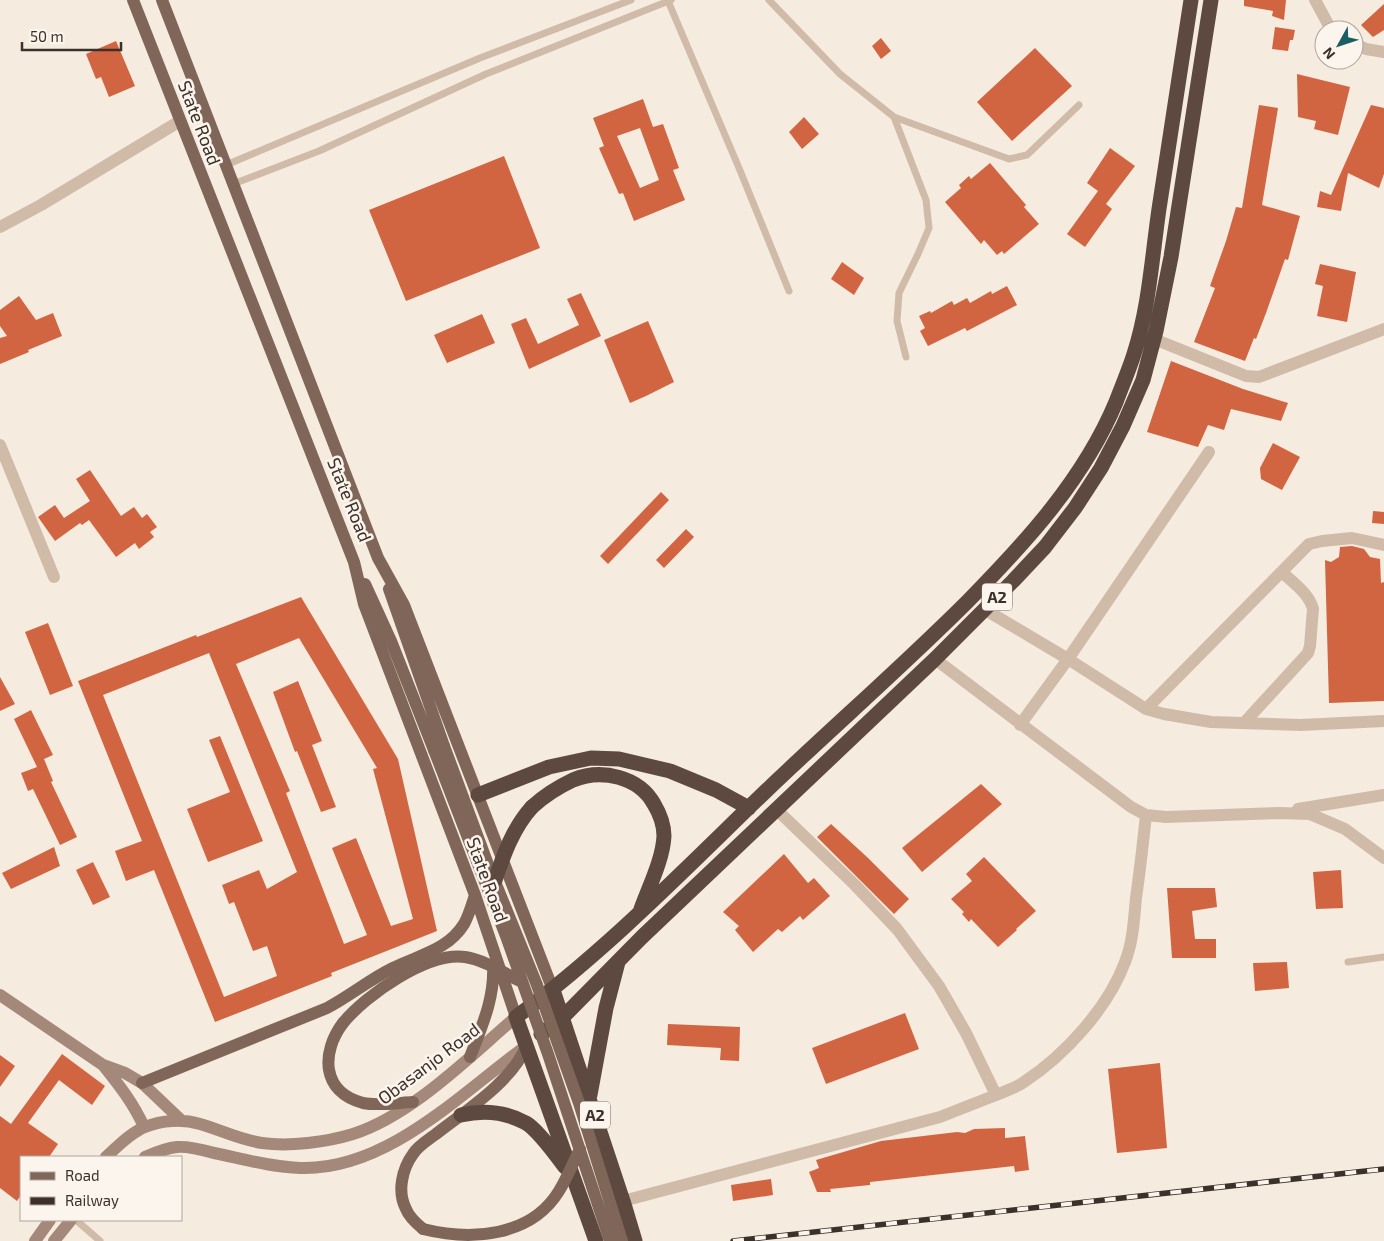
<svg xmlns="http://www.w3.org/2000/svg" width="1384" height="1241" viewBox="0 0 1384 1241" font-family="'Exo 2',sans-serif">
  <style>
    .building { fill: #d26541; fill-rule: evenodd }
    .lines { fill: none; stroke-linecap: round; stroke-linejoin: round }
    .lane { stroke: #d0bba9; stroke-width: 7 }
    .street { stroke: #d0bba9; stroke-width: 12 }
    .secondary { stroke: #a4897a; stroke-width: 12 }
    .primary { stroke: #7f6659; stroke-width: 12 }
    .highway { stroke: #5e4940; stroke-width: 15 }
    .rail-casing { stroke: #3c302a; stroke-width: 5.5 }
    .rail { stroke: #fcf5ed; stroke-width: 4; stroke-dasharray: 11; stroke-linecap: butt }
    .primary-bridge { stroke: #7f6659; stroke-width: 12 }
    .highway-bridge { stroke: #5e4940; stroke-width: 15 }
    .labels { text-anchor: middle; stroke-width: 5; stroke-linejoin: round; paint-order: stroke }
    .shield { fill: #fcf5ed; stroke: #766b64; stroke-width: 1 }
    .shield-label { font-size: 16px; font-weight: bold; fill: #3c302a }
    .street-label { font-size: 18px; fill: #3c302a; stroke: #fcf5ed }
  </style>
  <rect width="100%" height="100%" fill="#f5ebdf"/>
  <path class="building" d="M1244,0H1286L1284,20L1272,16L1273,11L1244,6Z
    M1384,4V30L1373,37L1361,25Z
    M1275,27L1295,30L1293,40H1290L1288,51L1272,49Z
    M881,38L891,51L881,59L872,46Z
    M116,41L135,86L109,97L101,77L96,79L86,54Z
    M1035,48L1072,86L1012,141L977,102Z
    M1297,74L1350,87L1338,135L1314,129L1316,121L1298,117Z
    M643,99L653,127L663,124L679,168L673,170L685,200L634,221L623,193L619,194L599,148L604,146L593,118ZM640,128L659,180L640,188L617,136Z
    M1259,105L1278,108L1262,205L1300,216L1288,260L1285,259L1266,313L1256,339L1254,338L1245,361L1194,342L1215,288L1210,286L1226,241L1236,207L1242,208Z
    M1371,105L1384,108V174L1379,188L1348,173L1341,211L1317,207L1320,191L1331,195Z
    M804,117L819,134L802,149L789,132Z
    M1110,148L1135,166L1106,204L1112,209L1085,247L1067,234L1098,191L1087,183Z
    M504,156L540,248L406,301L369,210Z
    M990,163L1026,205L1024,207L1039,224L1004,254L1002,251L997,255L984,240L981,244L945,202L961,188L959,185L969,176L971,179Z
    M842,262L864,278L854,295L831,279Z
    M1320,264L1356,272L1347,322L1317,316L1323,286L1315,284Z
    M1007,286L1017,305L967,331L965,328L928,346L920,331L925,328L919,316L930,311L931,313L952,301L954,305L967,298L970,303L991,291L992,294Z
    M581,293L601,336L529,369L511,324L526,318L538,344L579,325L567,299Z
    M19,296L36,320L53,313L62,336L28,350L29,352L0,364V338L7,336L0,326V310Z
    M482,314L495,343L447,363L434,335Z
    M648,321L674,382L646,396L630,403L604,340Z
    M1171,361L1243,389L1288,403L1281,421L1231,409L1224,430L1208,425L1198,447L1147,432Z
    M1273,443L1300,457L1282,490L1261,479L1260,468Z
    M90,470L121,516L134,507L142,518L147,514L157,527L150,532L154,537L139,549L135,543L116,557L89,520L82,525L80,523L55,541L38,517L55,505L64,518L90,501L76,479Z
    M661,492L669,500L608,564L600,556Z
    M1373,511L1384,512V524L1372,523Z
    M686,529L694,537L664,568L656,560Z
    M1352,546L1364,549L1370,557L1380,559L1381,583L1384,582V701L1329,703L1325,560L1331,562L1339,557L1340,547Z
    M301,597L398,759L437,931L331,973L332,976L215,1022L154,870L126,881L115,851L142,841L78,681L196,635L197,637ZM299,638L377,768L373,769L413,919L391,926L356,838L332,848L367,935L344,944L286,793L290,791L236,664ZM209,653L297,872L267,889L259,870L222,885L229,904L234,902L253,951L267,946L277,976L224,997L103,695Z
    M48,623L73,686L50,695L25,632Z
    M0,677L15,704L0,711Z
    M298,681L322,741L312,745L336,807L321,812L297,751L295,752L273,692Z
    M31,710L53,755L44,759L53,781L51,782L77,837L60,845L33,789L28,791L21,773L37,767L14,719Z
    M220,736L263,841L208,862L187,809L230,792L209,740Z
    M981,784L1002,804L922,872L902,848Z
    M831,824L867,857L909,899L894,914L817,837Z
    M54,847L60,866L11,889L2,873Z
    M784,854L808,883L814,878L830,896L803,920L800,916L782,932L778,929L753,952L735,930L739,926L723,912Z
    M984,857L1036,911L1016,929L1017,930L998,947L971,919L969,922L962,914L964,912L951,899L972,881L966,874Z
    M93,862L110,897L93,905L76,870Z
    M1341,870L1343,908L1316,909L1313,872Z
    M1167,888H1215L1217,907L1192,911L1195,939H1216V958H1172Z
    M1287,962L1289,988L1255,991L1253,963Z
    M905,1013L919,1049L826,1084L812,1048Z
    M668,1024L740,1027L739,1061L720,1060L721,1048L667,1045Z
    M62,1054L105,1086L92,1105L59,1080L28,1123L58,1144L49,1157H21V1195L17,1201L0,1188V1116L11,1124Z
    M0,1055L15,1066L0,1087Z
    M1160,1063L1167,1148L1117,1153L1108,1069Z
    M1005,1128V1138L1025,1136L1029,1170L1015,1172L1014,1166L870,1182V1185L830,1189L831,1192H817L809,1172L819,1168L816,1160L881,1141L957,1132L965,1133L974,1129Z
    M771,1179L773,1195L733,1201L731,1185Z"/>
  <g class="lines">
    <path class="lane" d="M769,0L840,74L894,117L1009,159L1027,155L1079,105
      M668,1L739,168L789,291
      M894,117L926,200L929,228L918,254L899,293L897,321L906,357
      M226,165L480,58L631,0
      M233,184L319,151L486,74L671,0
      M1348,962L1384,957
      M76,1220L100,1241"/>
    <path class="street" d="M1315,0L1328,24L1334,30
      M1354,43L1366,49L1384,52
      M0,227L41,205L180,121
      M1154,339L1246,376L1259,377L1384,329
      M0,445L54,577
      M984,609L1068,659L1146,709L1164,714L1211,722L1301,725L1384,721
      M935,659L1131,807L1146,815L1166,817L1280,813L1310,814L1345,829L1384,858
      M1146,709L1309,544L1322,541L1352,538L1384,545
      M1244,723L1308,653L1310,646L1313,609C1309,593 1293,583 1282,572
      M1020,725L1068,659L1209,452
      M776,809L855,885L897,929L939,986L966,1033L996,1095C1005,1091 1016,1088 1024,1082C1065,1055 1108,1008 1125,962C1133,942 1134,919 1136,898C1140,870 1143,843 1146,815
      M1298,809L1384,795
      M623,1201L940,1117L996,1095"/>
    <path class="secondary" d="M0,995L103,1065L125,1073L142,1083L181,1120
      M103,1065C119,1085 134,1104 144,1127
      M106,1157C117,1147 130,1133 145,1127C162,1120 183,1119 200,1124C221,1130 240,1140 262,1143C289,1147 327,1142 353,1134C412,1115 469,1057 516,1017
      M145,1157C154,1153 166,1148 177,1147C189,1146 203,1150 214,1153C243,1159 271,1167 300,1168C387,1171 461,1093 526,1046
      M35,1241L50,1220
      M54,1241L71,1220"/>
    <path class="primary" d="M133,0L354,562L364,604L475,895L516,1017
      M162,0L378,558L404,605L553,990
      M365,584L391,641L434,750
      M389,589L444,746
      M343,1023C321,1052 321,1092 363,1103C378,1106 397,1103 413,1102
      M470,1057C482,1026 495,998 493,964
      M142,1083L327,1008C350,996 370,979 393,968C419,955 448,950 464,924C469,915 472,904 475,895
      M423,1229C417,1224 409,1217 406,1209C397,1192 402,1169 413,1154C418,1146 428,1140 436,1134C464,1112 514,1080 526,1046"/>
    <path class="highway" d="M478,795L549,767L591,758L619,759L670,771L716,790L749,808
      M532,807C544,796 558,787 573,780C602,768 639,777 654,804C660,814 664,825 664,836C663,859 649,887 641,909
      M553,990L623,1201L635,1241
      M541,1034L563,1017L642,937L935,659L1013,581L1045,547L1075,508L1101,468L1123,426L1143,380L1156,331L1171,257L1211,0
      M590,1095L606,1008L618,962
      M461,1115C483,1110 506,1112 526,1123C538,1130 556,1155 565,1167
      M596,1241L516,1017C607,950 686,868 767,790C834,726 903,666 968,601C1026,542 1084,479 1116,402C1122,386 1129,370 1134,354C1149,308 1152,257 1159,209C1170,139 1180,70 1191,0"/>
    <g class="rail-casing">
      <path id="rail" d="M733,1241L1384,1169"/>
    </g>
    <use href="#rail" class="rail"/>
    <path class="primary-bridge" d="M444,746L489,867L537,985L579,1103L622,1241
      M434,750L506,936L548,1054L610,1241
      M343,1023C366,995 427,952 465,957C485,960 504,973 522,982
      M423,1229C471,1241 531,1237 559,1191C567,1178 573,1163 580,1149"/>
    <path class="highway-bridge" d="M495,880C504,854 513,828 532,807"/>
  </g>
  <g class="labels">
    <g class="shield">
      <rect x="982" y="583.5" width="30" height="27" rx="4"/>
      <rect x="580" y="1101.5" width="30" height="27" rx="4"/>
    </g>
    <g class="shield-label">
      <text x="997" y="603">A2</text>
      <text x="595" y="1121">A2</text>
    </g>
    <g class="street-label">
      <text transform="translate(199 123) rotate(69)" y="6">State Road</text>
      <text transform="translate(349 500) rotate(68)" y="6">State Road</text>
      <text transform="translate(487 880) rotate(70)" y="6">State Road</text>
      <text transform="translate(429 1064) rotate(-37)" y="6">Obasanjo Road</text>
    </g>
  </g>
  <rect x="20" y="1156" width="162" height="65" fill="#fcf5ed" stroke="#afa69f"/>
  <rect x="30" y="1172" width="25" height="8" fill="#7f6659" stroke="#afa69f"/>
  <text x="65" y="1181" font-size="15" fill="#3c302a">Road</text>
  <rect x="30" y="1197" width="25" height="8" fill="#3c302a" stroke="#afa69f"/>
  <text x="65" y="1206" font-size="15" fill="#3c302a">Railway</text>
  <g transform="translate(1339 45) rotate(230)"><circle r="24" fill="#fcf5ed" stroke="#afa69f"/>
  <path d="M0-4L9 19L0 12L-9 19Z" fill="#1a5e63"/>
  <text y="-8" font-size="14" font-weight="bold" text-anchor="middle" fill="#3c302a">N</text>
  </g>
  <path d="M22 42v8h99v-8" fill="none" stroke="#3c302a" stroke-width="2.5"/>
  <text x="30" y="42" font-size="15" fill="#3c302a" stroke="#fcf5ed" stroke-width="4" paint-order="stroke">50 m</text>
</svg>
